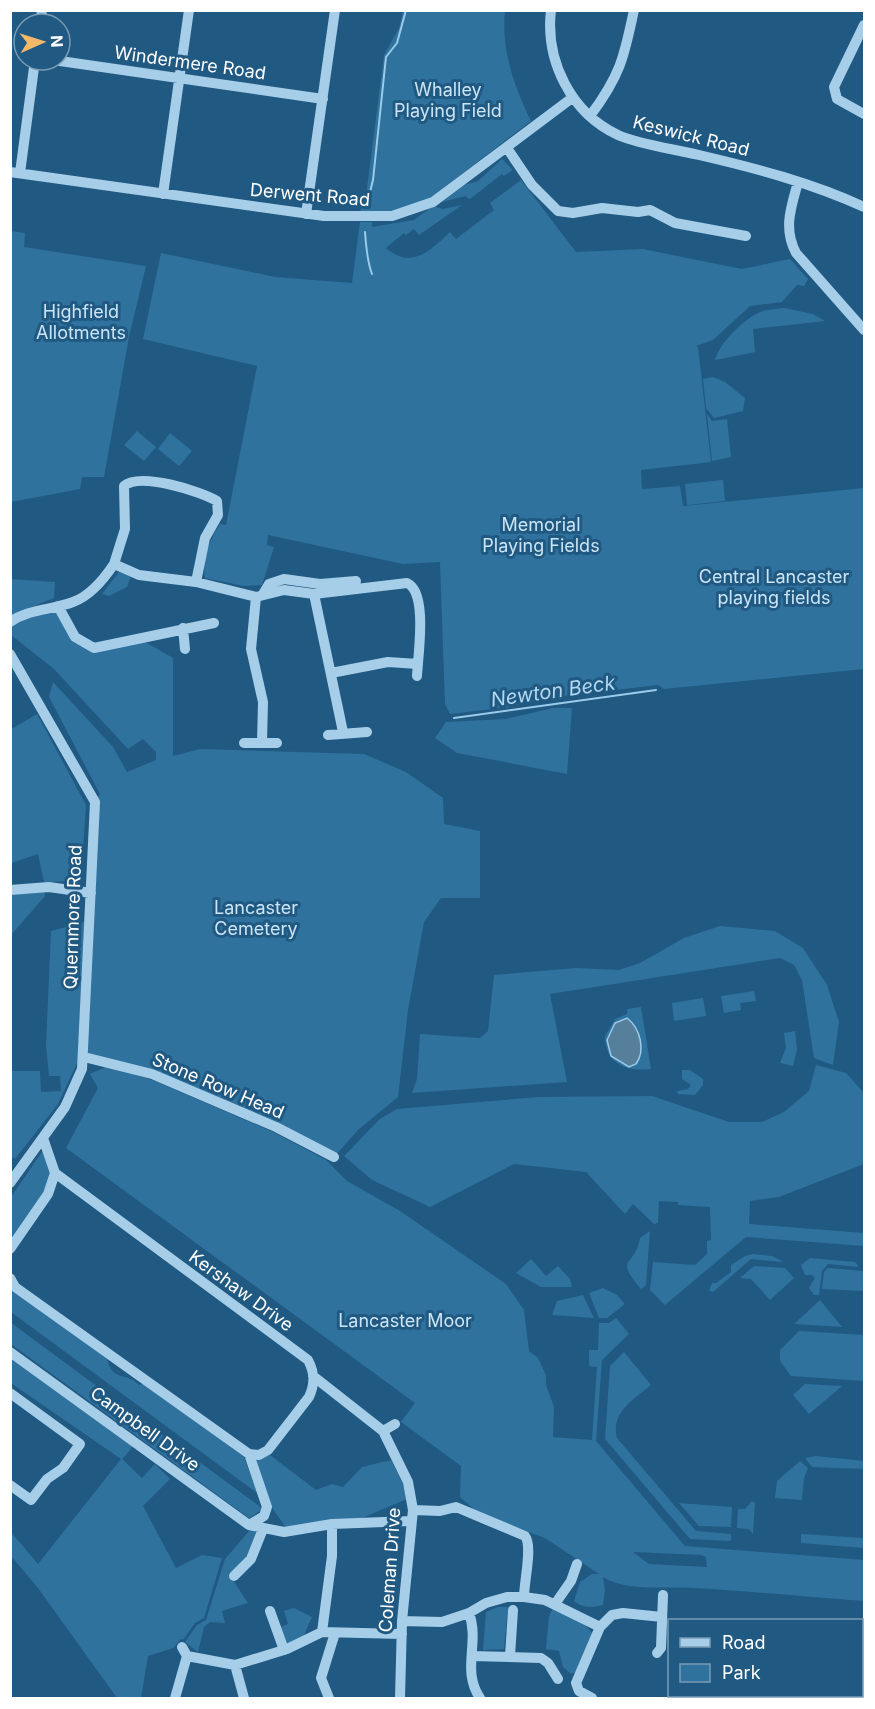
<svg xmlns="http://www.w3.org/2000/svg" width="875" height="1709" viewBox="0 0 875 1709" font-family="Inter,sans-serif">
  <style>
    .green { fill: #30729e; fill-rule: evenodd }
    .water { fill: #567f9b; stroke: #9acbea; stroke-width: 1.5 }
    .lines { fill: none; stroke-linecap: round; stroke-linejoin: round }
    .stream { stroke: #9acbea; stroke-width: 2 }
    .minor { stroke: #a7cee8; stroke-width: 10 }
    .labels { text-anchor: middle; stroke-width: 6; stroke-linejoin: round; paint-order: stroke }
    .street-label { font-size: 18px; fill: #fff; stroke: #205982 }
    .park-label { font-size: 18px; fill: #cbe5f6; stroke: #205982 }
    .water-label { font-size: 20px; font-style: italic; fill: #b2d7f0; stroke: #205982 }
  </style>
  <rect width="100%" height="100%" fill="#205982"/>
  <path class="green" d="M403,11H505C501,50 514,86 531,121L429,199L385,213L360,211L366,196L384,55L399,28Z
    M502,159L513,170L504,176L502,174L470,199L465,196L442,202L464,185L478,181Z
    M521,180L576,252L643,249L742,269L790,259L808,279L804,286L797,285L782,302L750,306L713,340L696,346L698,347L711,462L641,470L642,489L680,486L683,506L864,488V669L664,689L658,685L546,698L510,707L450,714L445,704L440,562L403,564L268,535L267,545L274,547L262,585L244,586L205,578C202,558 209,541 220,524L226,525L257,366L143,339L161,253L275,277L352,283L360,222H372V227L414,220L433,206L443,209L462,205L419,235L414,229L406,235L404,233L386,248C411,270 430,251 450,232L456,239L494,210L490,203Z
    M11,231L25,233L24,247L146,266L129,337L104,477H82L80,489L11,502Z
    M784,308L813,314L825,321L753,329L755,352L715,360C720,342 743,320 760,312C768,309 777,309 784,308Z
    M713,377L725,382L745,398L743,411L714,418L706,408L703,379Z
    M707,414L712,421L727,419L731,457L712,461Z
    M137,431L156,447L144,461L124,445Z
    M170,433L192,451L179,466L158,449Z
    M723,480L725,501L687,505L685,484Z
    M119,572L131,576L127,587L109,596L102,594Z
    M11,579L55,582L54,598L11,615Z
    M58,612L92,650L145,642L173,658V756L200,749L364,754L406,772L443,798L444,824L480,831V898H441L424,922L408,1010L398,1097L358,1130L334,1157L152,1074L84,1057L95,802L100,794L49,697L53,682L113,747L127,772L156,760V752L143,739L128,749L54,669L11,635L10,628L24,619Z
    M553,708H572L567,774L457,753L435,738L446,722L506,719Z
    M37,714L86,805L81,881L44,882L38,854L11,863L10,730Z
    M45,891V896L11,935V893Z
    M84,922L78,1061L58,1104L15,1159L11,1156V1071H40L41,1092L61,1091L60,1076H49L46,1045L51,931Z
    M720,926L775,931L803,948L827,985L839,1022L833,1065L814,1058L802,980L794,965L780,958L550,994L567,1082L412,1093L417,1079L420,1034L480,1038L488,1031L494,975L576,968L619,970L640,963L684,938Z
    M754,991L756,1001L740,1003L741,1010L724,1013L721,996Z
    M703,998L706,1016L674,1021L672,1003Z
    M641,1007L651,1069C627,1072 605,1064 605,1036L615,1019L627,1014V1009Z
    M795,1031L797,1049L793,1066L780,1063L786,1048L784,1033Z
    M816,1065L846,1073L864,1093V1164L779,1197L750,1201L749,1224L864,1233V1246L746,1237L665,1305L650,1290L653,1262L695,1265L707,1254V1241L711,1240L710,1207L678,1205V1202L659,1201L658,1223L654,1224L633,1204L625,1214L586,1172L514,1164L430,1207L372,1180L344,1156L380,1119L397,1109L539,1097L652,1096L729,1122H762L784,1112L809,1091Z
    M108,1066L155,1081L273,1132L326,1160L347,1181L400,1211L506,1284L524,1310L529,1351L538,1358L546,1375V1385L554,1407L553,1437L592,1440L597,1367L589,1366V1350H598L599,1323H609L616,1318L629,1334L602,1360L596,1441L685,1546L864,1560V1601C807,1597 750,1591 694,1588C665,1586 627,1592 603,1577L605,1590L603,1605C593,1607 583,1609 574,1601L580,1582L592,1574H599L545,1538L478,1513L460,1497L461,1466L401,1422L415,1403L66,1148L98,1088L90,1074ZM633,1552L701,1555L706,1557L707,1567L649,1564Z
    M682,1070H690L703,1079V1085L695,1095L678,1094L677,1091L688,1089L691,1085L682,1079Z
    M44,1149L51,1173L45,1192L11,1244V1197Z
    M650,1231L646,1285L641,1289C613,1256 635,1268 640,1238Z
    M753,1254L772,1256L784,1262L751,1259L713,1292L709,1291L712,1283H716L731,1272V1265L745,1256Z
    M810,1258L855,1262L859,1267L828,1264L822,1271L819,1295H814L809,1288L815,1278L812,1275H805L801,1265Z
    M531,1259L546,1276L558,1266L570,1279L572,1287H541L516,1273Z
    M754,1266L785,1268L794,1278L770,1300L751,1279L740,1278Z
    M828,1268L864,1271V1289L862,1291L822,1289L824,1272Z
    M10,1285L107,1359C113,1383 126,1371 139,1385L144,1384L244,1457L257,1493L11,1312Z
    M603,1288L617,1295L625,1304L607,1318H599L589,1293Z
    M583,1295L594,1318L552,1315L557,1301Z
    M820,1300L842,1327L794,1324Z
    M10,1322L263,1509L249,1518L11,1344Z
    M799,1331L864,1335V1381L791,1376L780,1361V1350Z
    M624,1352L651,1385C634,1399 610,1413 617,1438L696,1531L731,1534V1541L690,1539L605,1439L610,1366Z
    M11,1357L131,1444L132,1448L122,1459L142,1478L155,1464L170,1479L143,1506L176,1568L202,1555L222,1558L204,1618L195,1623L183,1640L181,1639L173,1648L148,1656L141,1698H117L38,1588L11,1556L10,1531L38,1564L121,1459L11,1383Z
    M805,1384L842,1386L809,1414L793,1395Z
    M270,1455L316,1490L332,1484L343,1487L362,1467L391,1460L405,1488L407,1499L362,1518L286,1528L271,1506L255,1460Z
    M816,1456L864,1461V1469L812,1467L805,1458Z
    M800,1461L808,1468L804,1478L802,1500L775,1498L777,1481Z
    M752,1501L755,1503L753,1534L749,1529L737,1528L738,1509H745Z
    M679,1503L732,1507L731,1527L699,1526Z
    M250,1530L258,1531L251,1552L229,1574L248,1603L222,1611L225,1623L210,1622L204,1627L198,1652L185,1642L197,1625L206,1620L225,1559Z
    M801,1534L864,1538V1548L801,1543Z
    M498,1607H508L504,1649L483,1650L486,1612Z
    M294,1608L312,1617L302,1640L286,1645L281,1627L288,1624L284,1611Z
    M553,1608L585,1625L593,1634L582,1670L571,1674L563,1667L559,1651L546,1649L549,1616Z"/>
  <path class="water" d="M627,1018C640,1028 646,1050 636,1064L629,1067L611,1056L607,1040L615,1023Z"/>
  <g class="lines">
    <path class="stream" d="M367,204L373,180L386,57L397,43L406,10
      M365,232C366,246 367,261 372,274
      M454,718L656,690"/>
    <path class="minor" d="M551,10C545,61 571,113 618,135C640,145 675,149 699,155C755,168 812,183 864,207
      M40,24L42,10
      M864,25L834,87L837,99L864,114
      M53,60L323,99
      M590,116C620,76 624,58 634,10
      M507,148L532,185L558,211L573,213L602,208L638,212L650,210L675,223L746,236
      M10,172L324,216H392L433,202L572,98
      M20,173L35,60
      M798,182C791,208 783,228 796,253L864,330
      M163,194L189,10
      M306,214L335,10
      M114,564L125,529L124,486C140,472 200,491 217,501L218,515L205,538L196,582
      M263,594L269,584L284,579L320,584L356,581
      M314,594L343,732
      M256,597L251,649L263,702L262,742
      M58,606L75,637L94,648L214,623
      M10,622C29,609 52,610 73,602C90,596 104,579 114,564L139,575L196,582L256,597L284,590L314,594L407,583C428,592 418,655 417,676
      M183,628L185,649
      M10,654L95,802L82,1069L65,1107L10,1183
      M331,673L388,662L418,664
      M328,735L367,732
      M244,743H277
      M10,890L49,887L91,893
      M84,1057L152,1074L276,1127L334,1157
      M55,1173L308,1360C315,1373 315,1384 309,1397L268,1450L259,1455L249,1454L267,1507L264,1516L249,1525
      M10,1249L48,1194L55,1173L43,1138
      M10,1278L15,1287L249,1454
      M10,1352L249,1525L284,1532L332,1524L410,1521
      M313,1376L383,1431L408,1482L413,1510L402,1621L400,1698
      M10,1393L80,1444L63,1468L47,1479L31,1500L10,1485
      M383,1431L395,1424
      M413,1510L440,1511L456,1507L525,1536C533,1546 524,1581 524,1597
      M234,1576L251,1559L263,1529
      M555,1604L571,1581L577,1564
      M270,1611L284,1650
      M469,1613C480,1643 461,1670 480,1698
      M402,1621L442,1622L469,1613L486,1603L507,1597H524L545,1600L600,1627
      M322,1632L332,1556V1524
      M182,1647L187,1656L235,1665L287,1649L322,1632L402,1634
      M657,1653L661,1648L663,1595
      M472,1656L541,1658L548,1663L558,1679
      M510,1656L513,1610
      M235,1665L244,1698
      M175,1698L187,1656
      M329,1698L321,1678L335,1633
      M592,1698L579,1691L576,1683L600,1627L612,1615L623,1613L662,1617"/>
  </g>
  <g class="labels">
    <g class="street-label">
      <text transform="translate(190 63) rotate(8)" y="6">Windermere Road</text>
      <text transform="translate(691 136) rotate(14)" y="6">Keswick Road</text>
      <text transform="translate(310 195) rotate(5)" y="6">Derwent Road</text>
      <text transform="translate(73 917) rotate(-88)" y="6">Quernmore Road</text>
      <text transform="translate(218 1086) rotate(23)" y="6">Stone Row Head</text>
      <text transform="translate(241 1291) rotate(36)" y="6">Kershaw Drive</text>
      <text transform="translate(145 1429) rotate(36)" y="6">Campbell Drive</text>
      <text transform="translate(390 1570) rotate(-86)" y="6">Coleman Drive</text>
    </g>
    <g class="park-label">
      <text x="448" y="96">Whalley<tspan x="448" dy="21">Playing Field</tspan></text>
      <text x="81" y="318">Highfield<tspan x="81" dy="21">Allotments</tspan></text>
      <text x="541" y="531">Memorial<tspan x="541" dy="21">Playing Fields</tspan></text>
      <text x="774" y="583">Central Lancaster<tspan x="774" dy="21">playing fields</tspan></text>
      <text x="256" y="914">Lancaster<tspan x="256" dy="21">Cemetery</tspan></text>
      <text x="405" y="1327">Lancaster Moor</text>
    </g>
    <g class="water-label">
      <text transform="translate(553 691) rotate(-8)" y="7">Newton Beck</text>
    </g>
  </g>
  <rect width="875" height="1709" fill="none" stroke="#ffffff" stroke-width="24"/>
  <rect x="668" y="1619" width="195" height="78" fill="#205982" stroke="#799bb4" stroke-width="1.5"/>
  <rect x="680" y="1638" width="30" height="9" fill="#a7cee8" stroke="#799bb4" stroke-width="1.5"/>
  <text x="722" y="1649" font-size="18" fill="#ffffff">Road</text>
  <rect x="680" y="1664" width="30" height="18" fill="#30729e" stroke="#799bb4" stroke-width="1.5"/>
  <text x="722" y="1679" font-size="18" fill="#ffffff">Park</text>
  <g transform="translate(42 42) rotate(87)"><circle r="28" fill="#205982" stroke="#799bb4" stroke-width="1.5"/>
  <path d="M0-4.5L10 22L0 15L-10 22Z" fill="#f5b868"/>
  <text y="-9" font-size="16" font-weight="bold" text-anchor="middle" fill="#ffffff">N</text>
  </g>
</svg>
